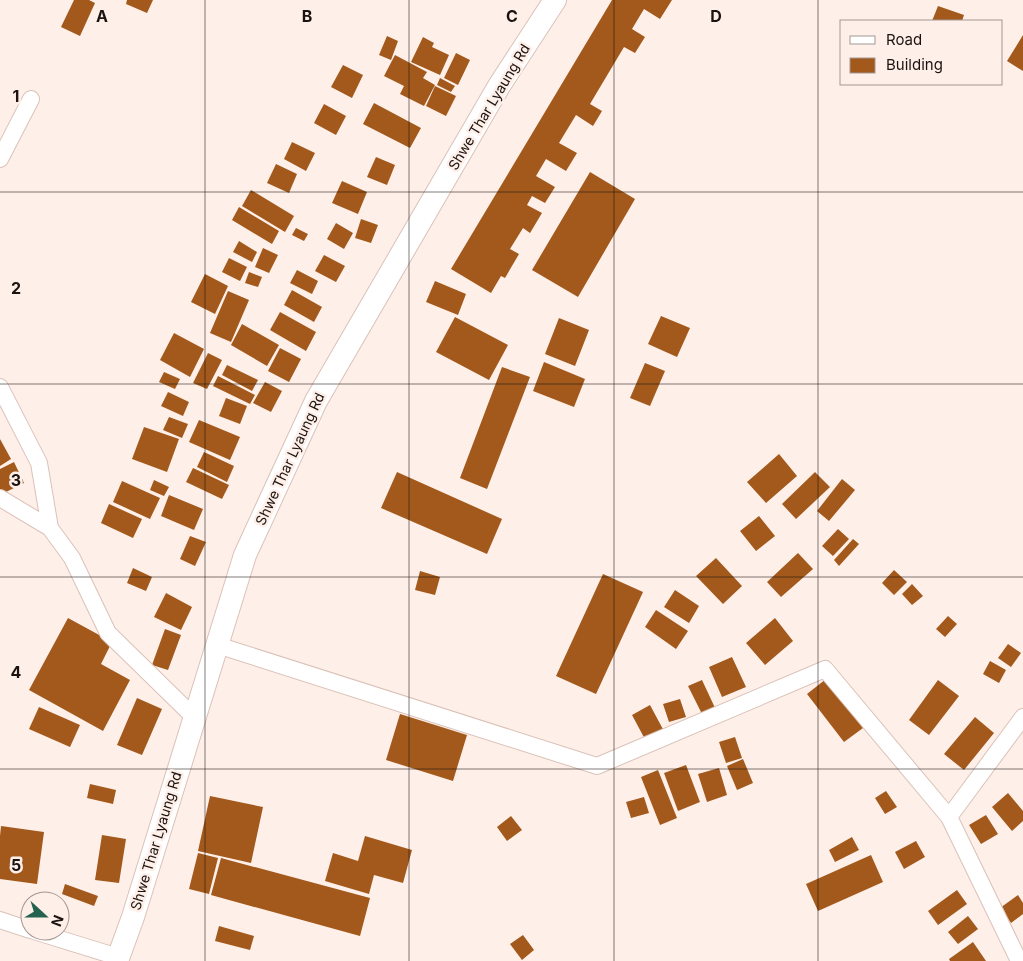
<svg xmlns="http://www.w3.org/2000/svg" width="1023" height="961" viewBox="0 0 1023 961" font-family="Inter,sans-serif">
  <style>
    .building { fill: #a2591b }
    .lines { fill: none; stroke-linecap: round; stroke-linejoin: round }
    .street-casing { stroke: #dac2b8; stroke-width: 18 }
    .secondary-casing { stroke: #dac2b8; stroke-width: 24 }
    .street { stroke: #fff; stroke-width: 16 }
    .secondary { stroke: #fff; stroke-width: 22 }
    .grid { fill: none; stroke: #1b1310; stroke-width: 1; stroke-opacity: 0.55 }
    .labels { text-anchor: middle; stroke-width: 5; stroke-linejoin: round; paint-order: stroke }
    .street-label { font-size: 14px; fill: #1b1310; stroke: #feefe9 }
    .grid-label { font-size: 16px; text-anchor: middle; font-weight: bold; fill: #1b1310; stroke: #feefe9; stroke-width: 5; stroke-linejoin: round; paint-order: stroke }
  </style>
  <rect width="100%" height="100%" fill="#feefe9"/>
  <path class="building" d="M74,0H89L95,3L80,36L61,27Z
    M127,0H153L147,13L126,4Z
    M612,0H672L660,19L644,9L632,29L645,37L635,53L624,47L590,104L602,111L593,126L576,115L559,143L577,153L566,171L546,159L536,176L555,187L545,203L532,196L527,205L542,213L530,233L523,228L510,249L519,254L505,278L501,276L491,293L451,269Z
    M938,6L964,15L962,21H932Z
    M1023,35V71L1007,61Z
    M387,36L398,41L391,60L379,55Z
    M423,37L434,43L432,47L449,55L440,75L411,62Z
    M456,53L470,60L458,85L444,78Z
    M395,55L427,72L423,78L435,85L424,106L400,94L404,86L384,76Z
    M343,65L363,75L352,98L331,87Z
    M440,78L455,86L451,92L437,85Z
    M435,86L456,96L446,116L426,106Z
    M374,103L421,128L410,148L363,124Z
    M324,104L346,116L336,135L314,123Z
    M292,142L315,153L306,171L284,159Z
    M376,157L395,165L387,185L367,177Z
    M276,164L297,174L289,193L267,183Z
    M590,172L635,199L578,297L532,270Z
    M342,181L367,192L358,214L332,203Z
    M251,190L294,216L285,232L242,206Z
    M239,207L279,231L272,244L232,220Z
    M361,219L378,225L371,243L355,238Z
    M336,223L353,233L344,249L327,239Z
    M296,228L308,234L304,241L292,235Z
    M239,241L257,252L252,262L233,252Z
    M263,248L278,255L269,273L255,267Z
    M324,255L345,266L336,282L315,271Z
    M229,258L247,267L240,281L222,272Z
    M297,270L318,281L312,294L290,283Z
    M249,272L262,277L258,287L245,283Z
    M205,274L228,286L215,314L191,302Z
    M435,281L466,294L458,315L426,302Z
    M292,290L322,307L314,322L284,305Z
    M228,291L249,300L231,342L210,333Z
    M280,312L316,332L306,351L270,330Z
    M661,316L690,328L677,357L648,344Z
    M455,317L508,345L489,380L436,352Z
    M559,318L589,330L575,366L545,354Z
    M242,324L279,345L267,366L231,345Z
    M174,333L204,349L190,377L160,360Z
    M280,348L301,359L289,382L268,371Z
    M208,353L222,360L207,389L193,383Z
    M544,362L585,379L574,407L533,391Z
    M645,363L665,371L650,406L630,398Z
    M227,365L258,380L252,391L222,375Z
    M502,367L530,377L487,489L460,478Z
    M164,372L180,379L175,389L159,382Z
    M218,376L255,395L250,404L213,386Z
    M265,382L282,391L271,412L253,403Z
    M168,392L189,402L183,416L161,406Z
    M226,398L247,406L240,424L219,416Z
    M169,417L188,424L182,438L163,430Z
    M199,420L240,437L230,460L189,442Z
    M144,427L179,439L167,472L132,459Z
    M0,439L11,459L0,466Z
    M204,452L234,466L227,482L197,467Z
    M779,454L797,476L766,503L747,482Z
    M14,462L24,483L0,495V469Z
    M193,468L229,485L222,499L186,482Z
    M397,472L502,519L487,554L381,508Z
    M815,472L830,487L796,519L782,504Z
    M842,479L855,490L829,521L817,511Z
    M154,480L169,487L164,496L150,490Z
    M122,481L160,498L150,519L113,502Z
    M169,495L203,509L194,530L161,516Z
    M109,504L142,519L133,538L101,523Z
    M759,516L775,536L756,551L740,531Z
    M838,529L849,539L833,556L822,546Z
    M190,536L206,542L195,566L180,559Z
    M853,539L859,544L839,566L834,560Z
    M798,553L813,569L781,597L767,582Z
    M716,558L742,586L723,604L696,576Z
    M133,568L152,577L146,591L127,583Z
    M894,570L907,582L894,595L882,583Z
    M420,571L440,577L435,595L415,590Z
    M603,574L643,592L596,694L556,676Z
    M912,584L923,596L912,605L902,594Z
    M675,590L699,606L689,623L664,607Z
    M166,593L192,607L181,630L154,617Z
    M656,610L688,631L676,649L645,627Z
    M948,616L957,624L945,637L936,629Z
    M68,618L112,642L101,664L130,680L103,731L29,690Z
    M775,618L793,641L765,665L746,643Z
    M165,629L181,635L168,670L152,665Z
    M1008,644L1021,653L1011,667L998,658Z
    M732,657L746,687L722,697L709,667Z
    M990,661L1006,670L999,683L983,674Z
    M826,679L863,728L844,742L807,694Z
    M702,680L716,710L703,716L688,686Z
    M938,680L959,696L929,735L909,720Z
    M137,698L162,709L142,755L117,745Z
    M680,699L686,717L669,722L663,704Z
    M650,705L665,733L647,743L632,715Z
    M39,707L80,725L70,747L29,729Z
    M400,714L467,735L453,781L386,760Z
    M975,717L994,733L964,770L944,754Z
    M735,737L742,758L726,763L719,742Z
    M743,759L753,783L737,790L727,766Z
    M686,765L700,802L678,811L664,773Z
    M719,768L727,795L707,802L698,774Z
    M658,770L677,818L660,825L641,777Z
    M90,784L116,790L113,804L87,798Z
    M886,791L897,807L885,814L875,798Z
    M1008,793L1023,811V821L1012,831L992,807Z
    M210,796L263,807L251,863L198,851Z
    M644,797L649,813L631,818L626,802Z
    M986,815L998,834L981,844L969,825Z
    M511,816L522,830L507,841L497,827Z
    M1,826L44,832L37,884L0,879V836Z
    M102,835L126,839L119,883L95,880Z
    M365,836L412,850L403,883L374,875L369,894L325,881L333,853L358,861Z
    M852,837L859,850L835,862L829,850Z
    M916,841L925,857L904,869L895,852Z
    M198,853L218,858L209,894L189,889Z
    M871,855L883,882L818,911L806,884Z
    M221,858L370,898L360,936L211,895Z
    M65,884L98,896L94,906L62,894Z
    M957,890L967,904L938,925L928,911Z
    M1018,895L1023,903V914L1011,923L1000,908Z
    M968,916L978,929L958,944L948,932Z
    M219,926L254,936L250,950L215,941Z
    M523,935L534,950L522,960L510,944Z
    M973,942L986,961H950L949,959Z"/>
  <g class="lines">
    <g class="street-casing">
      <path id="street" d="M0,159L31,99
        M0,387L39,463L50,528L72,558L108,633L195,718
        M0,498L50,528
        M217,645L597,766L825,669L949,817L1019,961
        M949,817L1023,717
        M0,920L30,930
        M34,931L118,957"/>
    </g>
    <g class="secondary-casing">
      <path id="secondary" d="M117,961L133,917L245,555L316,401L499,86L555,0"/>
    </g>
    <use href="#street" class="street"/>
    <use href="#secondary" class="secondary"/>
  </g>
  <path class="grid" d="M205,0V961M409,0V961M614,0V961M818,0V961M0,192H1023M0,384H1023M0,577H1023M0,769H1023"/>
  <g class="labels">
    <g class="street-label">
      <text transform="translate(489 107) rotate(-59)" y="5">Shwe Thar Lyaung Rd</text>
      <text transform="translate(290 459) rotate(-65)" y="5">Shwe Thar Lyaung Rd</text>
      <text transform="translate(156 841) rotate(-73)" y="5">Shwe Thar Lyaung Rd</text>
    </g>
  </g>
  <g class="grid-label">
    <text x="102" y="22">A</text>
    <text x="307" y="22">B</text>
    <text x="512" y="22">C</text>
    <text x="716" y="22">D</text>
    <text x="16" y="102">1</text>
    <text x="16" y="294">2</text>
    <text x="16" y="486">3</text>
    <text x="16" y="678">4</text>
    <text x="16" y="871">5</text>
  </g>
  <rect x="840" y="20" width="162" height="65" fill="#feefe9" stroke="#a39792"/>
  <rect x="850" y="36" width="25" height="8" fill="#ffffff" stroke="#a39792"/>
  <text x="886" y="45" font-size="15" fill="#1b1310">Road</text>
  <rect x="850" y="58" width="25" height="15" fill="#a2591b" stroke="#a39792"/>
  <text x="886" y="70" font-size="15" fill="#1b1310">Building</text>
  <g transform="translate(45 916) rotate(111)"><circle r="24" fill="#feefe9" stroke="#a39792"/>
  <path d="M0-4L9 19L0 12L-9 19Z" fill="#24624f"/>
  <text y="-8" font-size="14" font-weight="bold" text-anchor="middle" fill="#1b1310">N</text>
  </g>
</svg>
